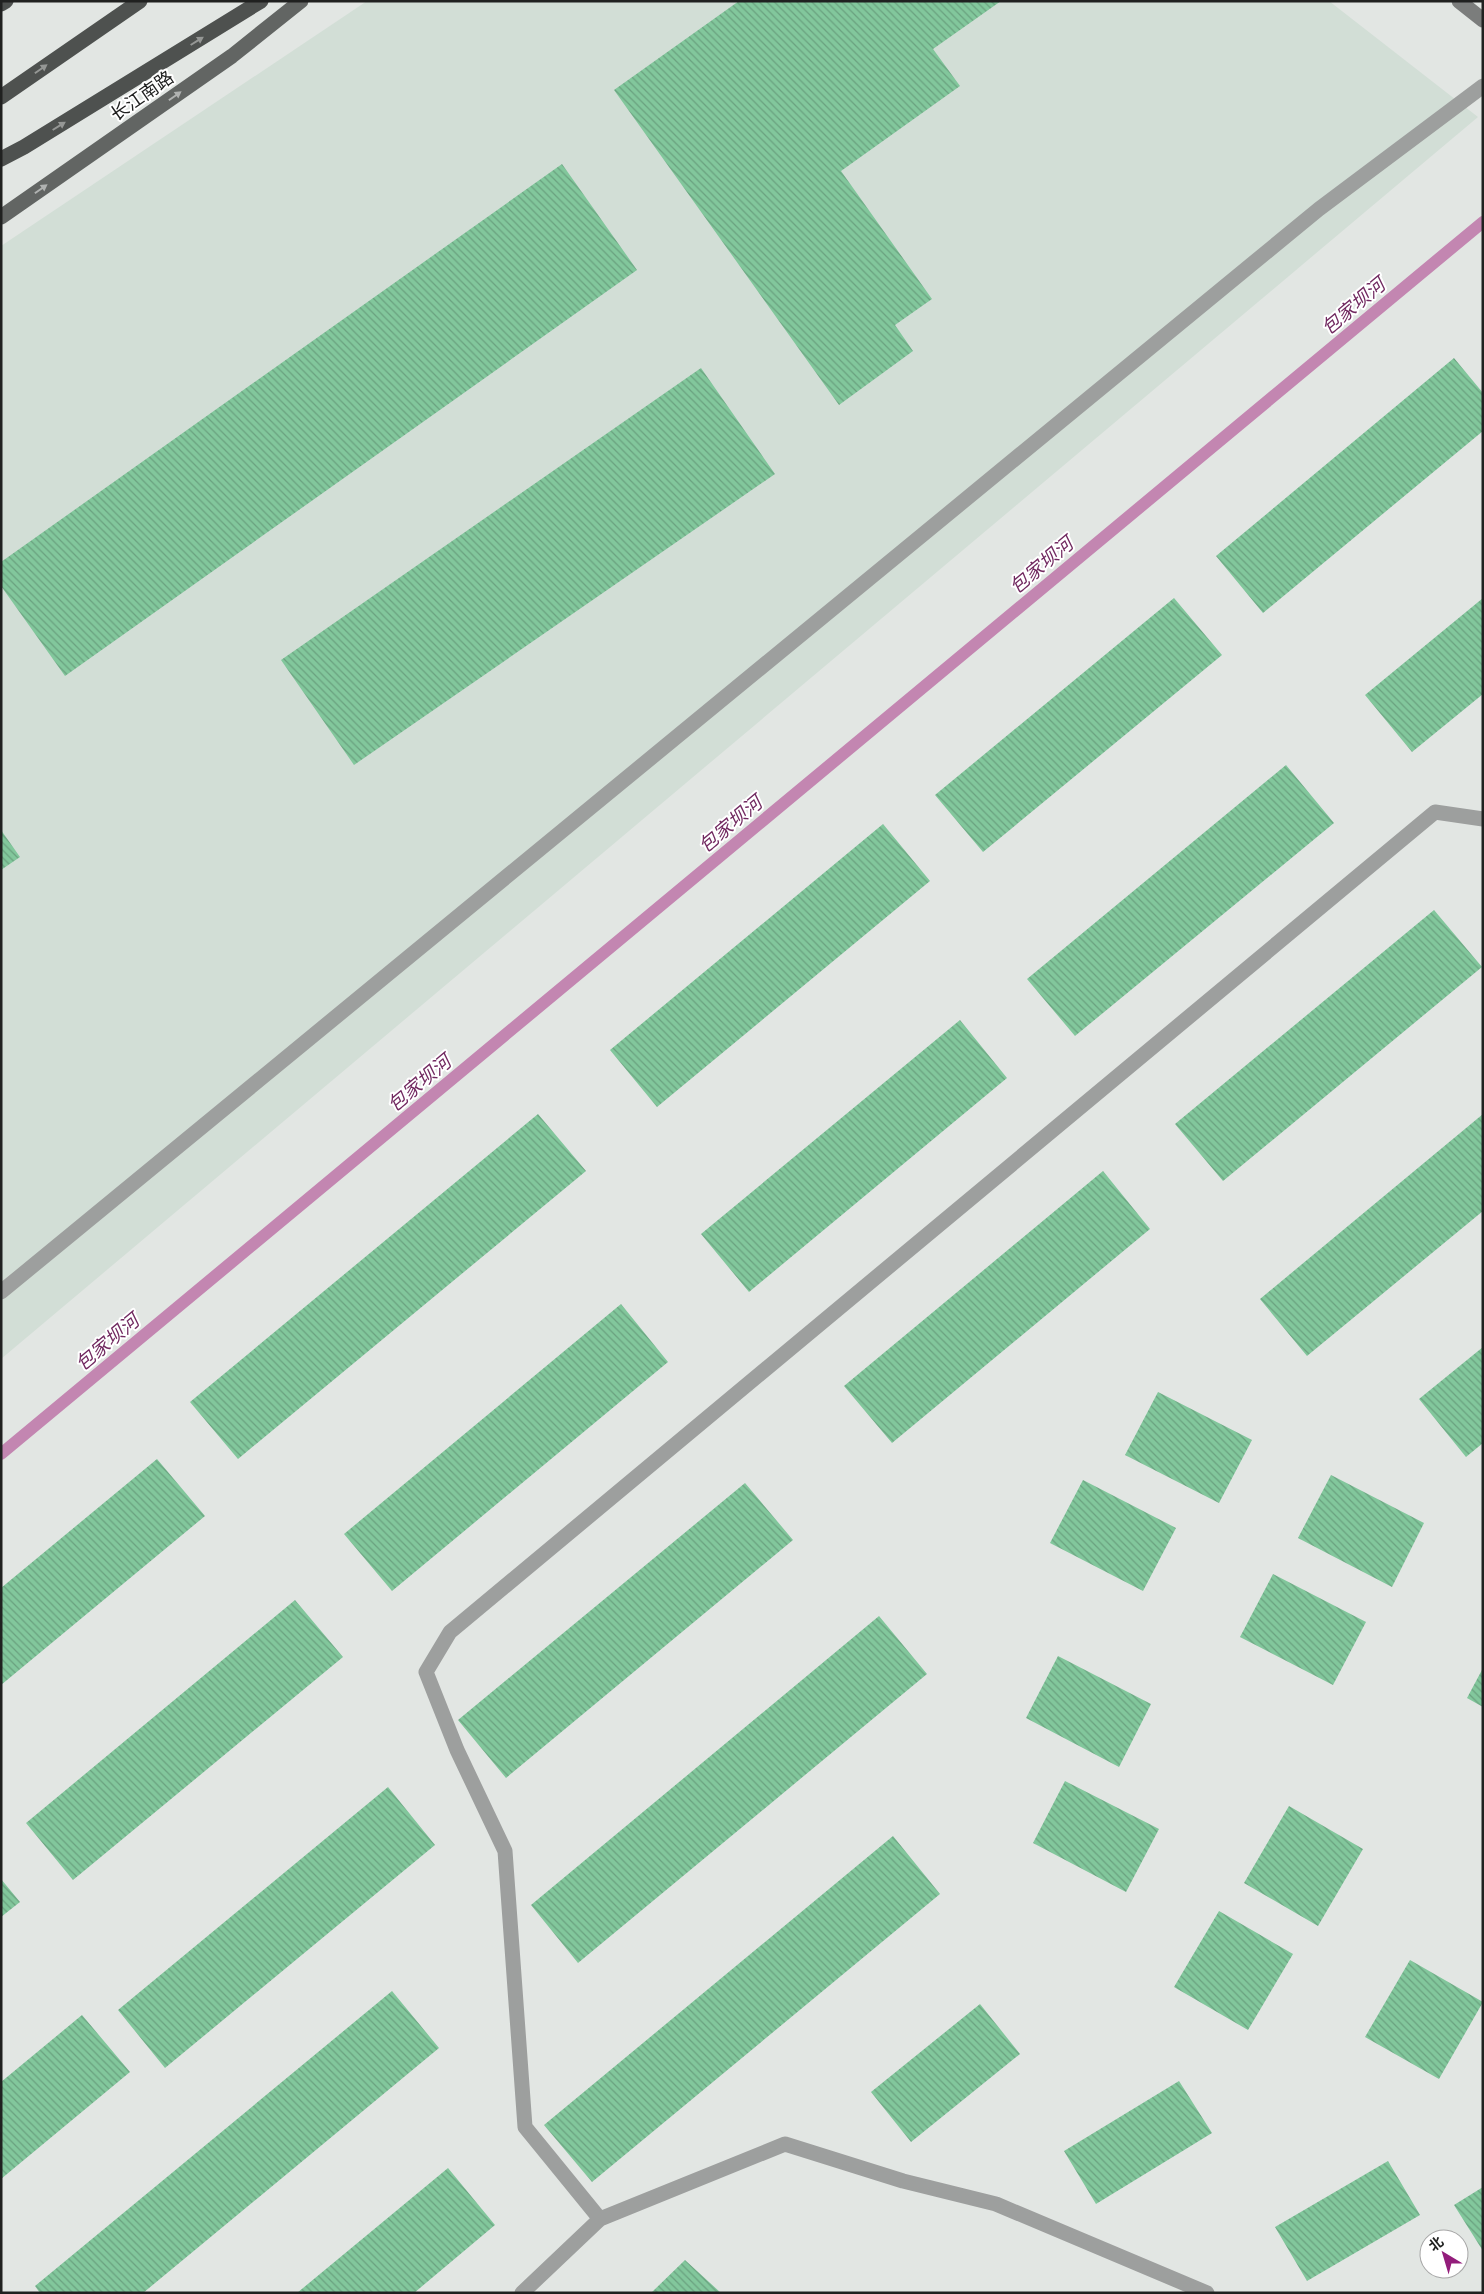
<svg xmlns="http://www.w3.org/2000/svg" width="1484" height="2294" viewBox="0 0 1484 2294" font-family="Barlow,'Noto Sans SC',sans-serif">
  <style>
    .built { fill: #d2ded6 }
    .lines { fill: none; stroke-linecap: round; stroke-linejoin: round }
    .stream { stroke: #c386b1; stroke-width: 12 }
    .building { fill: url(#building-back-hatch) }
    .street { stroke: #9d9f9e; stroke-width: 15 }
    .secondary { stroke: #7b7d7c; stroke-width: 15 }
    .primary { stroke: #626563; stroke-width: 15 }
    .highway { stroke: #4e514f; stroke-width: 15 }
    .oneway { fill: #959795 }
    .oneway2 { fill: #b0b2b1 }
    .labels { text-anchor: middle; stroke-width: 4; stroke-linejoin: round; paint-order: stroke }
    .street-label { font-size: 18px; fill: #202120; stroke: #fff }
    .water-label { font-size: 19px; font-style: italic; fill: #712960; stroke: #fff }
  </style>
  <defs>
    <pattern id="building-back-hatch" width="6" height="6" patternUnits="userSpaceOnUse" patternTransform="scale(1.25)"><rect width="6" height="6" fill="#82c79c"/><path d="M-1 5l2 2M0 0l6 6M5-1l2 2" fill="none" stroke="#6aa17f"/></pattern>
  </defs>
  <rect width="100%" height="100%" fill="#e2e6e3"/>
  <path class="built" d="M367,1H1329L1478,117L1,1359V246Z"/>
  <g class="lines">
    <path class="stream" d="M1,1454L1483,222"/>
  </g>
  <path class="building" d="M739,1H1001L933,49L960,86L841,171L932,299L895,325L913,351L839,405L614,90Z
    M562,164L637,270L65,676L1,586V562Z
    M1454,358L1483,393V431L1263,613L1216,556Z
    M701,368L775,474L354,765L281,660Z
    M1174,598L1222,655L983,852L935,795Z
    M1483,598V694L1412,752L1365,695Z
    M1286,765L1334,823L1075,1036L1027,979Z
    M883,824L930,881L657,1107L610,1050Z
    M1,830L20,857L1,870Z
    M1434,910L1482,967L1223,1181L1175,1124Z
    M960,1020L1007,1078L749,1292L701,1234Z
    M538,1114L586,1171L238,1459L190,1402Z
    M1483,1114V1211L1307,1356L1260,1299Z
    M1103,1171L1150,1229L892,1443L844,1386Z
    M621,1304L668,1362L392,1591L344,1534Z
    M1483,1347V1443L1466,1457L1419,1399Z
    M1158,1392L1252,1440L1219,1503L1125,1455Z
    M157,1459L205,1516L1,1685V1588Z
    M1331,1475L1424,1523L1392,1587L1298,1538Z
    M1083,1480L1176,1528L1143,1591L1050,1543Z
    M745,1483L793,1540L506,1778L458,1720Z
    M1273,1574L1366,1622L1333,1685L1240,1637Z
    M295,1600L343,1657L73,1880L26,1823Z
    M879,1616L927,1674L578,1963L531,1905Z
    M1058,1656L1151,1704L1119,1767L1026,1718Z
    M1483,1668V1707L1467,1698Z
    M1065,1781L1159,1829L1126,1892L1033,1843Z
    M388,1787L435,1845L165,2068L118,2010Z
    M1289,1806L1363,1849L1318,1926L1244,1883Z
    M893,1836L940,1894L592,2182L544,2125Z
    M1,1879L20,1902L1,1917Z
    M1219,1911L1293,1954L1248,2030L1174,1987Z
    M1410,1960L1483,2002L1439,2079L1365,2037Z
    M392,1991L439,2048L143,2293H40L35,2286Z
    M980,2004L1020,2054L911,2142L871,2092Z
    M82,2015L130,2072L1,2179V2082Z
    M1179,2081L1212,2133L1096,2204L1064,2151Z
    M1388,2161L1420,2215L1307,2281L1275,2227Z
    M448,2168L495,2225L414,2293H297Z
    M1483,2187V2251L1454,2205Z
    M685,2260L721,2293H651Z"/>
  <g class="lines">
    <path class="street" d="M1,1292L1319,209L1483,86
      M600,2219L525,2127L505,1851L457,1750L426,1672L450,1632L1435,812L1483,819
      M522,2293L600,2219L785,2144L903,2181L996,2204L1207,2293"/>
    <path class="secondary" d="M1459,1L1483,20"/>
    <path class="primary" d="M1,217L232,56L301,1"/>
    <path class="highway" d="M1,4L6,1
      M1,97L140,1
      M1,159L24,147L261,1"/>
  </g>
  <defs><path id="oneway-solid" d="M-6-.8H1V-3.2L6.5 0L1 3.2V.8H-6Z" transform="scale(1.25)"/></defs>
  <g class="oneway">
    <use href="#oneway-solid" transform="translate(197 41) rotate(-32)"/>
    <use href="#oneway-solid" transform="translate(41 69) rotate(-35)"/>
    <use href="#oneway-solid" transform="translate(59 126) rotate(-32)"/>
  </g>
  <g class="oneway2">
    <use href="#oneway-solid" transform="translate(175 96) rotate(-35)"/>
    <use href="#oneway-solid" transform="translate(41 189) rotate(-35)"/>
  </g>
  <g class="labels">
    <g class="street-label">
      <text transform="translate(142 96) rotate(-35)" y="6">长江南路</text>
    </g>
    <g class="water-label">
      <text transform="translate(1353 306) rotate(-40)" y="7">包家坝河</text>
      <text transform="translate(1041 565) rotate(-40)" y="7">包家坝河</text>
      <text transform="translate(730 824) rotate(-40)" y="7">包家坝河</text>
      <text transform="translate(419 1083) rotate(-40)" y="7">包家坝河</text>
      <text transform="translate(107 1342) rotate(-40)" y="7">包家坝河</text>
    </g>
  </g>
  <rect width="1484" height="2294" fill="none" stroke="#202120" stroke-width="5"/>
  <g transform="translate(1444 2254) rotate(322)"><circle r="24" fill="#ffffff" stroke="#a6a6a6"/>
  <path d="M0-4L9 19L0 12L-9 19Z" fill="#931d7b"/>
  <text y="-8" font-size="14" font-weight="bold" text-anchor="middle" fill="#202120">北</text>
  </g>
</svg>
